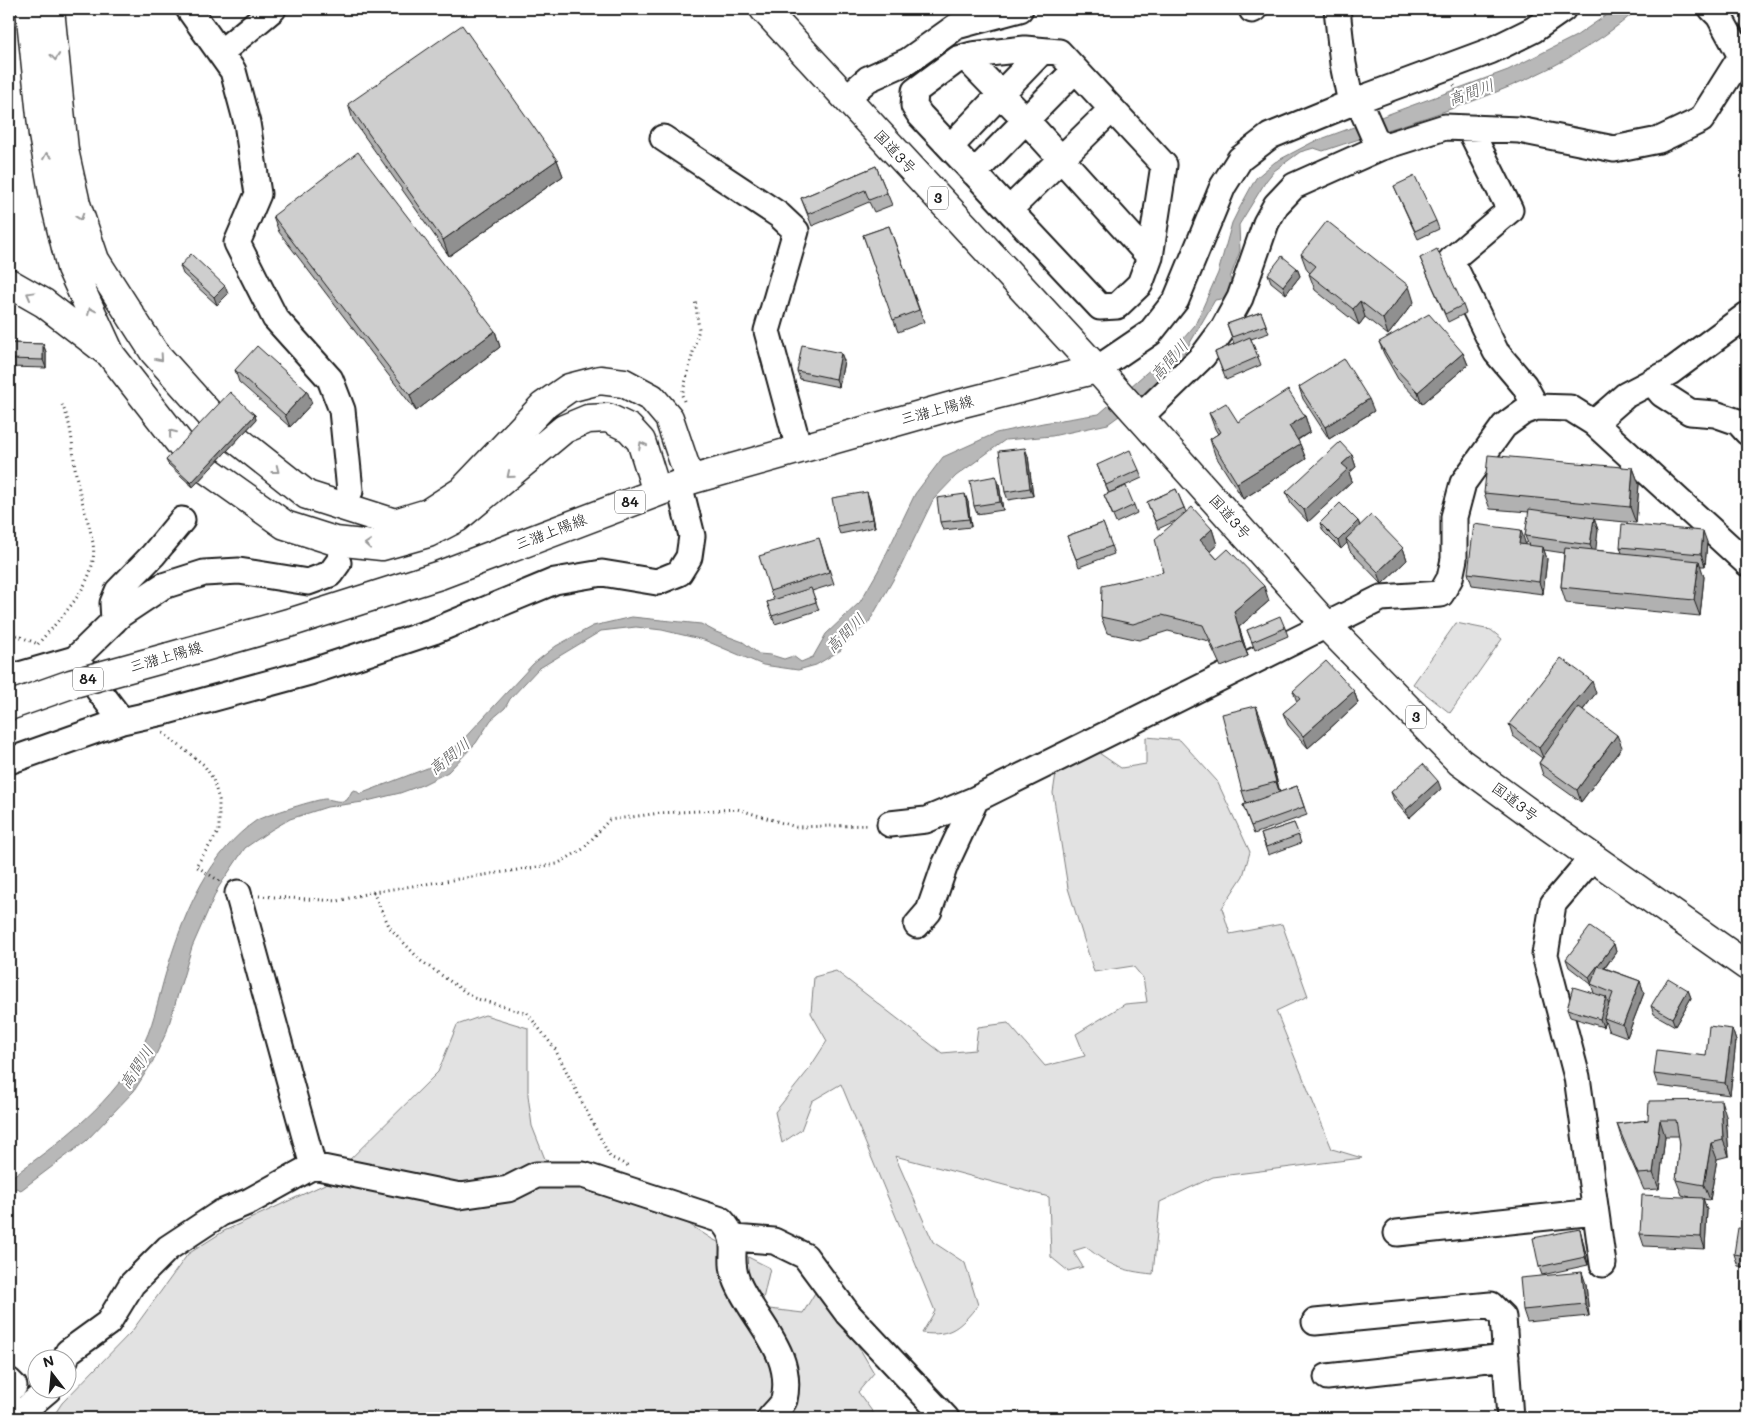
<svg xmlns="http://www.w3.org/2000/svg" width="1756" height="1427" viewBox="0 0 1756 1427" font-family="Mali,'Klee One',sans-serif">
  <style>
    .built { fill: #f0f0f0 }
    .green { fill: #e2e2e2; stroke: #7f7f7f }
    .water { fill: #b8b8b8; stroke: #7a7a7a }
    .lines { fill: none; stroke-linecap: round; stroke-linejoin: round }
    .minor-casing { stroke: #1c1c1c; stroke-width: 29 }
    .major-casing { stroke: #1c1c1c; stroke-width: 31 }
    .highway-casing { stroke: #1c1c1c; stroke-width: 31 }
    .path { stroke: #1c1c1c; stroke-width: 3; stroke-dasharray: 1 4; stroke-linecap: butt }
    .minor { stroke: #fff; stroke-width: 25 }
    .major { stroke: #fff; stroke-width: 28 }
    .highway { stroke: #fff; stroke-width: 28 }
    .major-bridge-casing { stroke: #1c1c1c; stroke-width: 31; stroke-linecap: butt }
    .major-bridge { stroke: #fff; stroke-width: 28 }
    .wall { fill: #b1b1b1; stroke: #1c1c1c }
    .shaded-wall { fill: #909090; stroke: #1c1c1c }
    .building { fill: #cecece; stroke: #1c1c1c }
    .oneway { stroke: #999 }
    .labels { text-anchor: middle; stroke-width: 4.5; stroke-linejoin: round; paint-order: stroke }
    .shield { fill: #fff; stroke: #606060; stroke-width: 1 }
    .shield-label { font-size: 14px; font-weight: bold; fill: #1c1c1c }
    .street-label { font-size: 15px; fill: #1c1c1c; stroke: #fff }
    .water-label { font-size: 16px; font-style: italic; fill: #5a5a5a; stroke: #fff }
  </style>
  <rect width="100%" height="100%" fill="#fff"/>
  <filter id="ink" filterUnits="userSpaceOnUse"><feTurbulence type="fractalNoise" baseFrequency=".02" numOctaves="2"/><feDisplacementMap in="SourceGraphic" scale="10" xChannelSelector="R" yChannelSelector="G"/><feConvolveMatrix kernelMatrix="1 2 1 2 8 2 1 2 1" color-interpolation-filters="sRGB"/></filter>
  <g filter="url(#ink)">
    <path class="built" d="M1735,9H1747V27L1735,10Z"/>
    <path class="green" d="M1456,623L1491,630L1502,639L1450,713L1413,684Z
      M1146,737L1180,740L1217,781L1250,852L1243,876L1222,908L1230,934L1282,924L1308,996L1276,1011L1332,1149L1362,1158L1213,1177L1160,1202L1153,1274C1122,1271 1110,1266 1086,1247L1073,1251L1083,1267L1068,1271L1051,1257L1049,1197L895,1156L933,1242L965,1263L978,1305C960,1327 951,1337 922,1333L935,1311L841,1084L812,1101L801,1130L782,1143L775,1112L807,1072L827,1041L811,1013L814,977L836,971L942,1053L975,1050L978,1027L1008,1023L1045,1066L1085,1056L1076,1034L1125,1004L1147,1002L1143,978L1133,966L1094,972L1068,888L1053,793L1056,773L1099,753L1121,768L1146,764Z
      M485,1015L528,1028V1095L532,1126L545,1159L580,1179L684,1221L712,1239L770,1268L761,1308L803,1313L819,1286L853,1337L874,1373L858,1392L877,1418H52L62,1403L132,1331L188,1254L224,1231L325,1184L438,1072L457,1025Z"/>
    <path class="water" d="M1615,9H1638C1550,87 1431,114 1323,151L1314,148L1300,152L1274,171L1266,181L1239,225L1240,251L1230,278L1233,284L1227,298L1215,300L1183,355L1182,365L1152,392L1108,424L1052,436L1005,440L956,476L933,500L901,566L869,622L841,647V650L816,665L798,670L763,665L704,640L662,630L636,627L601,631L538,669L510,699L505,708L491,720L476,743L448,772L422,785L400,793L363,802L327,807L290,819L271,830L245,848L218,888L192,947L167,1031L153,1061L134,1091L86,1141L21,1190L16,1188L9,1194V1179C60,1142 116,1102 144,1043C156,1018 160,989 169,963C185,911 210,852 257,820C264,816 320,798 326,799C335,800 338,803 347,800L352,791L355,790L360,794L430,767L459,744L533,664L556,646L593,626L632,617L701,624L716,632L743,642L759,654L771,655L784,659L793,656L801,662L813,657L826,634L860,602L878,571L915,494L943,457L996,433L1043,423L1099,414L1153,367L1166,359L1195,325L1218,273L1232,223L1239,209L1256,178L1275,162L1313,142L1508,70L1576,36Z"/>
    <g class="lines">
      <g class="minor-casing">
        <path id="minor" d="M189,9L233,71L247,123L258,194L237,243L275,318L330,379L342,410L350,491
          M1337,9L1343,64L1351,103
          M1712,9L1719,16L1747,67
          M1252,10L1254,9
          M1025,49L1059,52L1164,165L1150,257L1140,284L1117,306L1100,307L920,115L914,106L915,91L958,59L972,55Z
          M220,53L273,9
          M965,57L1026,120L1150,257
          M846,98L868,79L908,61L957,26L1020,9
          M1358,100L1379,148
          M1469,128L1510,210L1451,260L1496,352L1524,385L1536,407
          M663,138L779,215L796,231L767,331L799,449
          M950,147L1042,51
          M974,173L1075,70
          M1009,210L1112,109
          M1097,369L1150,333L1176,300L1223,186L1240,159L1270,136L1358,100L1490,51L1533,30L1563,9
          M1652,382L1662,394L1690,412L1715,414L1738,422L1747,432
          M1140,417L1203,356L1223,329L1240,298L1266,223L1276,205L1294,186L1379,148L1445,127L1519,130L1614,149L1659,140L1701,120L1742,55
          M1594,423L1626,395L1670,372L1747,315
          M114,621L113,603L118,591L153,555L182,520
          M78,663L122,721
          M9,678L75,659L121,614L163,586L204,573L239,571L308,582L330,574L338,563
          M9,761L122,721L167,711L310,672L434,631L555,581L602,573L657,582L679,573L689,557L692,536L679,484
          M890,824L926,820L976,799
          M1592,858L1553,904L1545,955L1577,1077L1603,1264
          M238,893L313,1166
          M917,925L929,911L945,865L976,799L1381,598L1441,594L1450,578L1454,559V517L1463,483L1504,426L1523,412L1536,407L1570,408L1594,423L1747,563
          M1397,1233L1595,1212
          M734,1238L774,1241L805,1256L848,1314L946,1418
          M1315,1322L1491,1305L1503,1317L1510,1418
          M65,1360L68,1352L108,1323L132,1284L168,1248L221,1213L250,1201L313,1166L460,1196L508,1189L536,1175H583L721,1220C743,1243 726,1255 737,1281C753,1320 795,1352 784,1400C782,1406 774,1413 770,1418
          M1327,1377L1506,1357
          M9,1381L14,1386
          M9,1408L23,1411L48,1390"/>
      </g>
      <g class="major-casing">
        <path id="major" d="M169,657L292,622L440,575L690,480L959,404L1097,369"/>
      </g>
      <g class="highway-casing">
        <path id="highway" d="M30,9L43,135L55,203L71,268L111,355L192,459L285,525L335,541L382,546L428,533L457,518L564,429L588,419L608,418L629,428L641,441L657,492
          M50,9L64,150L76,204L95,260L154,352L221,427L307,495L395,523L428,513L462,491L543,406L569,388L600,380L624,383L652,398L669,418L690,480
          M764,9L1097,369L1328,627L1460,762L1538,819L1747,966
          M9,283L44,303L106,351"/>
      </g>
      <path class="path" d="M1454,85L1464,107
        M684,401L682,395L699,329L695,299
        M9,628L16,635L38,644
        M38,644C61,616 99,583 93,543C89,522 81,501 77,480C72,455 74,428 62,405
        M163,733L204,765L213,779L219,800V831L196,866L221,882
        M373,892L390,928L421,961L474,998L527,1013L555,1049L610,1157L631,1167
        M259,896L338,901L373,892L557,864L583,849L609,820L660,813L737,809L796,827L870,825"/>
      <use href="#minor" class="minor"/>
      <use href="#major" class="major"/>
      <use href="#highway" class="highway"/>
      <g class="major-bridge-casing">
        <path id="major-bridge" d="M9,706L71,684L169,657"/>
      </g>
      <use href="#major-bridge" class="major-bridge"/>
    </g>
    <path class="wall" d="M348,104L557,160L563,176L449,256L353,120Z
      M876,166L892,205L874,212L869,202L812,226L801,198Z
      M1394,186L1436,221L1439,229L1418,239Z
      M273,216L495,331L500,347L416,411L279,232Z
      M889,226L924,322L898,332L863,235Z
      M1301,254L1414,302L1388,335L1365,317L1359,325L1315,290L1309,274L1310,273L1307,270Z
      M1420,258L1463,305L1466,313L1448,322Z
      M180,266L228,294L217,305L183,274Z
      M1297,268L1300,276L1286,294L1271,282L1268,274Z
      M1261,312L1269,333L1251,339L1261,365L1226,380L1215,352L1234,344L1227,324Z
      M1379,342L1463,353L1468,365L1422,404L1398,379L1384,354Z
      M9,343L43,344L46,352V368L9,367Z
      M841,353L844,361L839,387L800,379L797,371Z
      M235,370L312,403L290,427L239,382Z
      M1299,387L1374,411L1329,439L1303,399Z
      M1209,413L1238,422L1305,416L1310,432L1298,440L1306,459L1243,499L1215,455L1210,439L1218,434L1215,429Z
      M255,415L256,420L193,487L168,464L166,460Z
      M1352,455L1356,467L1349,473L1352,481L1308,522L1291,504L1286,492Z
      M1028,456L1033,496L1008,500L1005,492Z
      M1097,465L1139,470L1142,478L1109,493Z
      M1633,468L1639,484L1636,523L1594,519L1598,530L1595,550L1622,553L1620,547L1707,542L1705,566H1700L1704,577L1700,616L1566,603L1561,587L1564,553L1544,550L1547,559L1543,594L1472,585L1468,573L1525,542V545L1529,546L1525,536L1529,512L1490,509L1484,493Z
      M996,476L999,484L1003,510L977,514L974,506Z
      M1176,489L1186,512L1212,529L1217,545L1210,551L1217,559L1269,601L1239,627L1248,656L1221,667L1209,641L1168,631L1139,640L1107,633L1101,617L1163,572L1175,521L1158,529L1147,502Z
      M1104,495L1134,505L1137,513L1116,523Z
      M870,500L875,527L840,534L837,526Z
      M968,502L971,527L943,530L940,522Z
      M1358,521L1360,526L1403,548L1407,560L1382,584L1350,551L1347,543L1341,549L1323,531L1320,523Z
      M1103,523L1114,554L1079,567L1067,536Z
      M819,538L834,584L812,591L819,610L775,624L767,602L774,600L770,591Z
      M1285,628L1288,636L1255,650L1247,630Z
      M1293,691H1354L1358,703L1308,748L1288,725L1283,713L1297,702Z
      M1596,693L1583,710L1622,747L1581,802L1543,775L1539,763L1542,758L1513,736L1509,724Z
      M1261,718L1280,792L1297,786L1307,815L1254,834L1243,805L1253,801L1246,803L1242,791Z
      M1441,789L1409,818L1394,800L1391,792Z
      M1294,823L1301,843L1268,855L1261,834Z
      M1614,944L1616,952L1605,968L1640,981L1644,993L1627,1037L1608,1030L1605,1021L1603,1027L1570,1017L1567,1009L1594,993L1591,984L1569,967L1566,959Z
      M1688,990L1691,998L1675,1026L1654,1014L1651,1006Z
      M1732,1029L1736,1041L1730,1095L1658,1086L1654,1074L1706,1056Z
      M1747,1066V1093L1746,1092L1742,1080Z
      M1726,1116L1729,1156L1717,1159L1710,1200L1703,1199L1707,1210L1705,1249L1644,1246L1640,1234L1690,1197L1682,1195L1676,1180L1680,1144L1679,1136H1665L1659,1189L1644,1190L1622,1140L1617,1124L1648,1120Z
      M1747,1229V1267L1738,1266L1734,1254Z
      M1582,1237L1588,1265L1542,1275L1539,1267Z
      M1586,1284L1589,1316L1527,1322L1523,1310Z"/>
    <path class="shaded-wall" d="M557,160L563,176L449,256L443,240Z
      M1297,268L1300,276L1286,294L1283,286Z
      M225,286L228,294L217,305L214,297Z
      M1409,286L1414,302L1388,335L1383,319Z
      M1360,301L1365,317L1359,325L1353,309Z
      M495,331L500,347L416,411L410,395Z
      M43,344L46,352V368L43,360Z
      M841,353L844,361L839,387L836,379Z
      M1463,353L1468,365L1422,404L1418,392Z
      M307,391L312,403L290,427L285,415Z
      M1369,399L1374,411L1329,439L1325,427Z
      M255,415L256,420L193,487L191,483Z
      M1305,416L1310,432L1295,441L1289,426Z
      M1300,444L1306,459L1243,499L1237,483Z
      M1025,448L1028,456L1033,496L1030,488Z
      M1352,455L1356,467L1349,473L1352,481L1308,522L1304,510L1342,464Z
      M1633,468L1639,484L1636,523L1630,507Z
      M996,476L999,484L1003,510L1000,502Z
      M867,492L870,500L875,527L872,519Z
      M965,494L968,502L971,527L969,519Z
      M1594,518L1598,530L1595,557L1590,545Z
      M1358,521L1361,529L1346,539L1347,543L1341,549L1338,541Z
      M1212,529L1217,545L1206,555L1200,540Z
      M1521,530L1525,542L1523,556L1519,544Z
      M1703,531L1707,542L1705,566L1701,554Z
      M1543,547L1547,559L1543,594L1539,582Z
      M1403,548L1407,560L1382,584L1378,572Z
      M1699,561L1704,577L1700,616L1694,600Z
      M1264,586L1269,601L1239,627L1248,656L1242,641L1234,611Z
      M1592,681L1596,693L1544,760L1539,748Z
      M1354,691L1358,703L1308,748L1303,736Z
      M1256,706L1261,718L1280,794L1276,782Z
      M1617,735L1622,747L1581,802L1577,790Z
      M1438,781L1441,789L1409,818L1406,810Z
      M1614,944L1616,952L1592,985L1589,977Z
      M1640,981L1644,993L1627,1037L1623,1025Z
      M1688,990L1691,998L1675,1026L1672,1018Z
      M1606,997L1609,1005L1604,1018L1605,1021L1603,1027L1600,1019Z
      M1732,1029L1736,1041L1730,1095L1725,1083Z
      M1721,1100L1726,1116L1729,1156L1723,1140Z
      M1660,1120L1665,1136L1659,1189L1653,1173Z
      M1711,1143L1717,1159L1710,1200L1704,1185Z
      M1703,1198L1707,1210L1705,1249L1701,1237Z
      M1580,1229L1582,1237L1588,1265L1585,1257Z
      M1582,1272L1586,1284L1589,1316L1585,1304Z"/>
    <path class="building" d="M462,25L557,160L443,240L348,104Z
      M358,152L495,331L410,395L273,216Z
      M876,166L887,193L869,200L865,190L808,214L801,198Z
      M1415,176L1436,221L1415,231L1394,186Z
      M1327,221L1409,286L1383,319L1360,301L1353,309L1309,274L1316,266L1301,254Z
      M889,226L919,310L893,320L863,235Z
      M1437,249L1463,305L1445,314L1420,258Z
      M191,254L225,286L214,297L180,266Z
      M1282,256L1297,268L1283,286L1268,274Z
      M1261,312L1266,325L1232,337L1227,324Z
      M1429,314L1463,353L1418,392L1394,367L1379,342Z
      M1250,337L1258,357L1223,372L1215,352Z
      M9,343L43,344V360L9,359Z
      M802,345L841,353L836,379L797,371Z
      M257,346L307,391L285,415L235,370Z
      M1344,359L1369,399L1325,427L1299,387Z
      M1288,390L1305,416L1289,426L1300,444L1237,483L1210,439L1221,432L1209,413L1226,403L1238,422Z
      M230,392L255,415L191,483L166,460Z
      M1340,442L1352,455L1342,464L1348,469L1304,510L1286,492Z
      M1025,448L1030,488L1005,492L999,451Z
      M1130,450L1139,470L1106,485L1097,465Z
      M1488,455L1633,468L1630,507L1484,493Z
      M996,476L1000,502L974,506L970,481Z
      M1126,486L1134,505L1113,515L1104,495Z
      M1176,489L1184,508L1155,521L1147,502Z
      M867,492L872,519L837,526L832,498Z
      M965,494L969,519L940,522L937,498Z
      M1340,503L1358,521L1338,541L1320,523Z
      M1192,507L1212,529L1200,540L1217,559L1228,549L1264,586L1234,611L1242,641L1215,651L1203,625L1162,615L1133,624L1101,617L1102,586L1163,572L1155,539Z
      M1529,509L1594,518L1590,545L1525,536Z
      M1371,515L1403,548L1378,572L1346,539Z
      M1103,523L1112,546L1076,559L1067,536Z
      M1474,524L1521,530L1519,544L1543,547L1539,582L1468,573Z
      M1622,524L1703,531L1701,554L1620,547Z
      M819,538L829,572L770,591L759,556Z
      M1565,547L1699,561L1694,600L1561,587Z
      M811,588L816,602L772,616L767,602Z
      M1280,616L1285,628L1252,642L1247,630Z
      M1561,658L1592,681L1539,748L1509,724Z
      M1326,661L1354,691L1303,736L1283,713L1300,699L1293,691Z
      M1256,706L1276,782L1242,791L1222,714Z
      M1579,707L1617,735L1577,790L1539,763Z
      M1423,764L1438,781L1406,810L1391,792Z
      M1297,786L1304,807L1251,826L1243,805Z
      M1294,823L1299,835L1266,847L1261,834Z
      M1590,927L1614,944L1589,977L1566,959Z
      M1598,966L1640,981L1623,1025L1604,1018L1613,993L1591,984Z
      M1668,978L1688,990L1672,1018L1651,1006Z
      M1573,987L1606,997L1600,1019L1567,1009Z
      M1709,1026L1732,1029L1725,1083L1654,1074L1657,1050L1706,1056Z
      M1747,1066V1082L1742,1080Z
      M1721,1100L1723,1140L1711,1143L1704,1185L1676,1180L1680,1144L1676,1120H1660L1653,1173L1638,1174L1617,1124L1648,1120L1649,1101Z
      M1642,1195L1703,1198L1701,1237L1640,1234Z
      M1738,1228L1747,1229V1256L1734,1254Z
      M1580,1229L1585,1257L1539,1267L1533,1238Z
      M1582,1272L1585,1304L1523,1310L1520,1278Z"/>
    <defs><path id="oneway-chevron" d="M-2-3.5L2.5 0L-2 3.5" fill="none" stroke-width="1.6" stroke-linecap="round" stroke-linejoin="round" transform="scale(1.25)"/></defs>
    <g class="oneway">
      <use href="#oneway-chevron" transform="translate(55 57) rotate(85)"/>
      <use href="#oneway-chevron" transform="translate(47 156) rotate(-100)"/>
      <use href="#oneway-chevron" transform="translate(80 217) rotate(71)"/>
      <use href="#oneway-chevron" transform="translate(30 295) rotate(-151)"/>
      <use href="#oneway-chevron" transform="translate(91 311) rotate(-115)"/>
      <use href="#oneway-chevron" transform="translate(160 358) rotate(49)"/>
      <use href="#oneway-chevron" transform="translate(172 433) rotate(-128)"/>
      <use href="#oneway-chevron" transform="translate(642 445) rotate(-118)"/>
      <use href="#oneway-chevron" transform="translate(276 470) rotate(38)"/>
      <use href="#oneway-chevron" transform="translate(510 475) rotate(140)"/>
      <use href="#oneway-chevron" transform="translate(368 544) rotate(-175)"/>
    </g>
  </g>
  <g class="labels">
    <g class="shield">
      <rect x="928" y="186.5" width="20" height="23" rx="4"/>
      <rect x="615" y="490.5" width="30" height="23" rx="4"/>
      <rect x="73" y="667.5" width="30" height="23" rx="4"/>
      <rect x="1406" y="705.5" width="20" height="23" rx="4"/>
    </g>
    <g class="shield-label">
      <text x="938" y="203">3</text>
      <text x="630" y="507">84</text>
      <text x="88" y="684">84</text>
      <text x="1416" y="722">3</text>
    </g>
    <g class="street-label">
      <text transform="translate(895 152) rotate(47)" y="5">国道3号</text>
      <text transform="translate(937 410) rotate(-15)" y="5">三潴上陽線</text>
      <text transform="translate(1230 517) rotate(48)" y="5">国道3号</text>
      <text transform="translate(551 532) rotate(-21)" y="5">三潴上陽線</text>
      <text transform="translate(166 657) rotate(-16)" y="5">三潴上陽線</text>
      <text transform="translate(1515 802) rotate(37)" y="5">国道3号</text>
    </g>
    <g class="water-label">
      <text transform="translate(1471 92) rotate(-20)" y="6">高間川</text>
      <text transform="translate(1169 360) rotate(-48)" y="6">高間川</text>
      <text transform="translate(845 633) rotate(-45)" y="6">高間川</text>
      <text transform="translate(449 756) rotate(-39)" y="6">高間川</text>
      <text transform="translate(136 1067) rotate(-57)" y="6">高間川</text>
    </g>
  </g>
  <rect width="1756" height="1427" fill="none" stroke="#fff" stroke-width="30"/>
  <rect x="15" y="15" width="1726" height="1397" fill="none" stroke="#1c1c1c" stroke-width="2" filter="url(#ink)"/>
  <g transform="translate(52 1374) rotate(344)"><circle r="24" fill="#ffffff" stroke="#a4a4a4"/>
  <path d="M0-4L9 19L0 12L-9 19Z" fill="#1c1c1c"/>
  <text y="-8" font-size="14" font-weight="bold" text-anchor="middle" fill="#1c1c1c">N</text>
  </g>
</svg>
